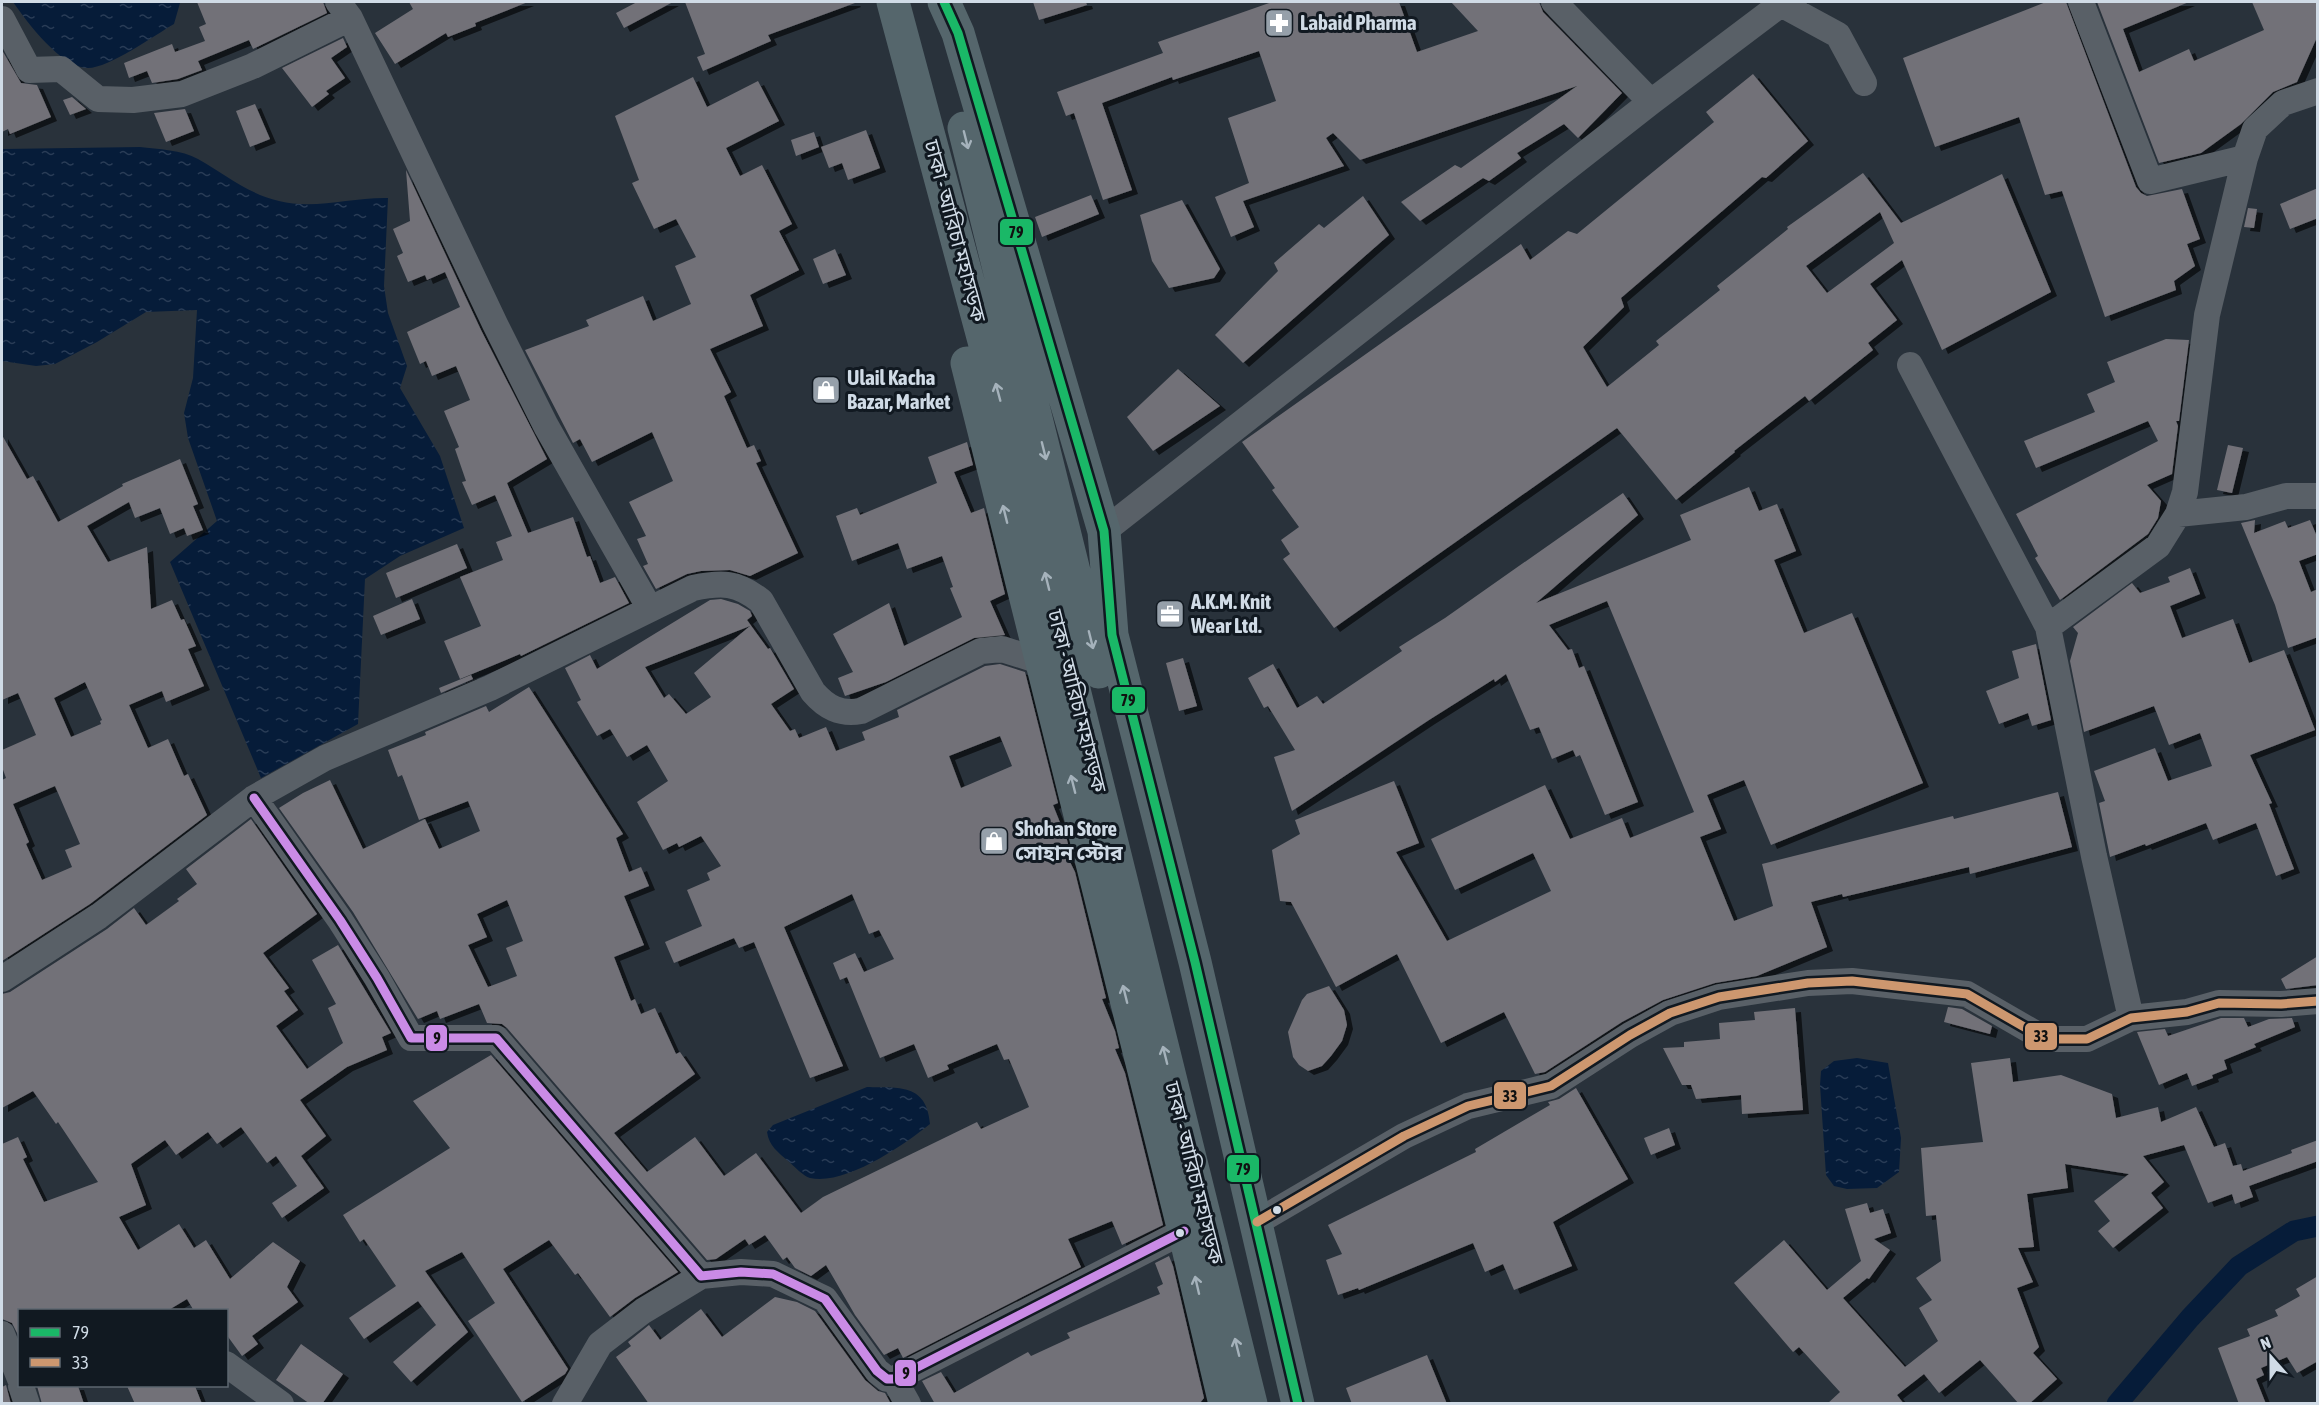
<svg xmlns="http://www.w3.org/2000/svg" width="2319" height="1405" viewBox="0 0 2319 1405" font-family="'Asap Condensed','Noto Sans Bengali',sans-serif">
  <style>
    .water { fill: url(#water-ripples) }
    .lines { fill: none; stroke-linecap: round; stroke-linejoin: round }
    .canal { stroke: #061c39; stroke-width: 21 }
    .building { fill: #727178; fill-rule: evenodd; filter: url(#shadow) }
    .minor { stroke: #596067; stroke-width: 26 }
    .highway { stroke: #55666c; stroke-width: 33 }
    .bus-1-casing { stroke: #111921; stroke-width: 14 }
    .bus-2-casing { stroke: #111921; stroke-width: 14 }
    .bus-3-casing { stroke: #111921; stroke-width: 14 }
    .bus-1 { stroke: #1ab867; stroke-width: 9 }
    .bus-2 { stroke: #cd976f; stroke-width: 9 }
    .bus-3 { stroke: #ca8be6; stroke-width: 9 }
    .oneway { stroke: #a5b2bb }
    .bus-dot { fill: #d0dbe6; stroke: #111921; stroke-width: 2 }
    .labels { text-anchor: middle; stroke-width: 6; stroke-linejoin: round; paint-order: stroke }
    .poi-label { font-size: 21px; font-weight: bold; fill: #d0dbe6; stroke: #111921; text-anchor: start }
    .street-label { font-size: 21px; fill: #d0dbe6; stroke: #111921 }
    .line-badge { stroke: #111921; stroke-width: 2 }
    .pale-badge-label { font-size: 16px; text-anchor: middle; font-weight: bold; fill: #111 }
  </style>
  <defs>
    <pattern id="water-ripples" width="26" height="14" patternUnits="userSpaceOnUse" patternTransform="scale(1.5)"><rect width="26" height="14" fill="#061c39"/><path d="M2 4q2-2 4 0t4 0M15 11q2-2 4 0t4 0" fill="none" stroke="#293c56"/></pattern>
    <filter id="shadow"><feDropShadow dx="6" dy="4" stdDeviation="0" flood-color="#0009"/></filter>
  </defs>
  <rect width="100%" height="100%" fill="#29323b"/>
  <path class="water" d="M13,2H180V3L174,24C155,35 109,68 88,68C61,68 27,22 13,2Z
    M140,147C158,149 182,150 198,159C225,174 248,194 279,201C315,210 352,197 388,198L384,286L388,313L407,366L400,388L440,456L464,528L400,556L365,579L358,724L261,778L170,562L217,521L188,438L184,413L193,378L197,310L146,312L97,342L55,364L36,366L2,361V149Z
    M1857,1058L1888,1063L1901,1138L1899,1172L1877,1188L1847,1189L1834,1186L1826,1175L1820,1085L1821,1071L1834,1061Z
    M867,1087C898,1088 927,1083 930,1124C904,1145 845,1186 810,1178C803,1176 794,1166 788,1161C778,1152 769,1146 767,1132L773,1125Z"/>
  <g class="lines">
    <path class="canal" d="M2117,1404L2190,1318L2239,1266L2294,1231L2318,1226"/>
  </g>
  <path class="building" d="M197,2H323L327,13L253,49L249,40L198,61L202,70L178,79L152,83L147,71L129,78L124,63L172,44L175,52L205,41L199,27L206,24Z
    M409,2H528L475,23L476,26L448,37L446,33L395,64L375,33L413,9Z
    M637,2H673L624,28L616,13Z
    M685,2H854L855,3L768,35L771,41L703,71L697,57L705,54Z
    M1033,2H1086L1087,5L1039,20Z
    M1272,2H1399L1417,52L1478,31L1451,2H1539L1543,12L1622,93L1578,138L1564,124L1517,153L1521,158L1489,181L1483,178L1420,221L1401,202L1455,165L1461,168L1577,86L1360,160L1333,133L1326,138L1344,166L1243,201L1254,227L1231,237L1215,197L1249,183L1228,118L1276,101L1259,51L1173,80L1172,77L1102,103L1132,190L1103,200L1074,113L1066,116L1057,92L1163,53L1158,42Z
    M2046,2H2066L2136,187L2141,193L2147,196L2182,189L2200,239L2187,244L2195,266L2174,281L2176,290L2105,317L2062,191L2045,195L2019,117L1935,147L1903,58Z
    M2097,2H2189L2123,29L2139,72L2189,49L2194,61L2264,30L2252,2H2318V35L2297,82L2273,92L2241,124L2201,153L2159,163Z
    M343,38L347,47L331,58L345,78L326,91L329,94L312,107L282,68Z
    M2,50L21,83L37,85L51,117L10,134L8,129L2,132Z
    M1753,74L1808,141L1766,178L1762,177L1621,298L1624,307L1583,347L1607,387L1659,345L1656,341L1720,290L1717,286L1788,229L1787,227L1863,173L1901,223L2002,174L2051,292L1942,350L1902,260L1870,284L1897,320L1868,343L1873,350L1809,401L1805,396L1734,451L1735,452L1676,500L1617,428L1334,628L1283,559L1290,554L1281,540L1299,527L1272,490L1275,488L1242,442L1521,244L1530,260L1568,231L1577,234L1714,122L1706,112ZM1880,212L1894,243L1827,293L1806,266Z
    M693,77L707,107L758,81L779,121L726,148L740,176L762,165L792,224L779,231L799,270L750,295L763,326L710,349L731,392L724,396L747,448L754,445L761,461L756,463L798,553L750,576L730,570L701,571L687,574L656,589L643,566L648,564L637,539L646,536L629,502L673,481L652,432L592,462L580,439L573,443L525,350L589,326L586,320L643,296L653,321L691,304L675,266L696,257L676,219L654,229L632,183L639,180L615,116Z
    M72,97L86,109L70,115L63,100Z
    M255,104L270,139L250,147L236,111Z
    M185,109L194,131L166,142L154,113Z
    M866,130L880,168L848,180L842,163L829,168L821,147Z
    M814,132L819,147L796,156L791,140Z
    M406,170L481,330L547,459L507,483L528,533L573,517L587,557L590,556L600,583L615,577L629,603L521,656L520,654L460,679L444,641L481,626L460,577L503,560L496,542L512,536L495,495L472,505L462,482L466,481L455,449L459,447L444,411L470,400L456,366L432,376L426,361L420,364L407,332L460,307L445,272L427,280L425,275L408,282L397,256L403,253L393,229L410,221Z
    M2318,188V218L2290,229L2280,204Z
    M1091,195L1099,214L1042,237L1035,217Z
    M1363,196L1389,235L1243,363L1215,335L1278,271L1274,263L1319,224L1324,228Z
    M1182,200L1220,269L1214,278L1169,288L1152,261L1140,215Z
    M2248,208L2257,209L2254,228L2244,227Z
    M835,249L846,275L823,284L813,259Z
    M2166,339L2189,340L2179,421H2176L2178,426L2172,474L2147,485L2161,501L2158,518L2148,534L2060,600L2035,558L2038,556L2016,514L2158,441L2148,421L2036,468L2024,441L2095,412L2087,394L2115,382L2107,362Z
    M1178,369L1220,406L1153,451L1127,417Z
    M2,435L27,479L33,476L58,522L123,486L122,484L180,459L198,504L193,506L203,530L187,536L184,528L170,534L160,508L135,518L129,502L87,526L108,562L147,547L151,609L172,600L181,620L184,619L196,646L188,649L204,686L166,702L162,691L129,705L148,748L168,739L184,776L188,774L207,815L90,904L2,961V778V780L6,778L2,767V750L36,735L18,693L2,700ZM85,682L102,720L100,721L101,724L71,737L54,698ZM55,786L80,844L65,850L72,867L42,880L26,844L29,842L13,804Z
    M967,442L973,465L954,472L971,513L984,508L1005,594L990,601L1005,635L974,638L886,682L845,696L838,678L853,672L833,634L889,603L904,646L962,617L950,588L953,587L942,556L907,569L898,543L852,561L836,516L857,508L860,515L937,483L928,457Z
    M2228,445L2243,448L2232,493L2217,490Z
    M1749,487L1759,511L1777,504L1796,551L1774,560L1804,633L1852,613L1923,783L1771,845L1744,780L1707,795L1721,829L1700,837L1734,921L1773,906L1762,864L1953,816L1954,819L2058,792L2072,847L1970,874L1969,867L1843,897L1842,894L1811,902L1827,947L1757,976L1715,983L1663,1000L1622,1022L1545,1072L1535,1074L1504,1012L1441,1043L1397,954L1336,987L1291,902L1280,901L1272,850L1300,834L1295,820L1394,781L1419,843L1396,852L1447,941L1551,891L1533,853L1455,890L1431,839L1545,785L1570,839L1622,818L1630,838L1694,812L1607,601L1549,625L1568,650L1572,649L1579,668L1584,666L1638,802L1605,815L1580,755L1576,757L1573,750L1552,759L1539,727L1530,730L1506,674L1495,682L1494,679L1429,720L1292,811L1274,757L1295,750L1268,706L1264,708L1248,678L1273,664L1297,708L1317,696L1323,704L1402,651L1399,647L1445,618L1623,493L1638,515L1536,603L1691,540L1680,515Z
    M2255,520L2254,533L2285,521L2288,528L2310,520L2318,539V554L2299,561L2311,592L2318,589V637L2288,648L2275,605L2241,523Z
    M457,544L467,568L396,598L386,573Z
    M2190,568L2200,594L2170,606L2182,638L2233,619L2249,663L2284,650L2315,730L2250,755L2272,803L2269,804L2294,869L2276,876L2256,823L2213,840L2206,823L2146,846L2145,844L2110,857L2099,803L2105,801L2094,771L2155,748L2168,781L2212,766L2200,733L2169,745L2154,706L2084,732L2070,661L2078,633L2073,627L2132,583L2140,593L2170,582L2168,577Z
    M412,599L420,619L381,635L373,616Z
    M721,599L738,604L750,611L752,616L747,620L768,649L770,648L794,689L771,704L790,731L795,729L799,738L826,727L836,751L865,740L862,732L899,717L897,710L985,666L1000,664L1025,672L1058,803L1053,805L1067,840L1070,852L1066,854L1075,872L1106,998L1102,999L1115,1031L1119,1048L1115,1049L1125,1073L1163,1225L1122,1245L1112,1221L1068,1239L1081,1267L903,1358L898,1348L884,1355L855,1315L826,1265L811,1276L795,1268L787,1257L783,1260L765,1235L749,1245L745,1239L716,1259L707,1260L507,1028L502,1024L487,1023L479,1004L440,1019L437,1011L418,1019L353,912L279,808L303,793L330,780L363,849L425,819L439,849L480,831L468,801L419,820L402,775L398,777L388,750L426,735L425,732L486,706L489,712L529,687L623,834L616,838L629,872L641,867L649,886L624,896L644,945L614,957L631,1001L635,999L641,1014L655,1008L676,1054L680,1052L695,1074L614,1133L647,1172L695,1137L724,1176L756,1153L801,1213L823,1197L977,1122L981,1129L1029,1107L1009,1059L1004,1060L997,1044L947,1065L949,1069L928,1078L914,1044L880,1058L847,977L840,980L833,963L855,953L864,972L894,959L879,930L869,934L852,894L784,927L843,1066L810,1078L754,942L739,948L734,938L674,963L665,942L702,926L687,890L710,880L707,873L721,866L701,836L679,847L677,843L663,850L637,802L668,781L647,745L627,757L610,729L597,736L577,702L581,700L565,668L590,655L597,669L710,600ZM750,626L694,673L711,697L686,714L669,694L664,698L645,667ZM1000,736L1012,766L961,788L949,756ZM507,900L523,941L506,948L517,976L488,987L468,945L487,937L477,914Z
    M2036,644L2051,720L2032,726L2028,713L1999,724L1986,691L2019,678L2012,651Z
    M1183,658L1197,706L1179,711L1166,663Z
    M471,675L473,679L441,693L439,688Z
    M251,819L317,914L263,953L289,988L284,991L298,1010L276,1026L307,1069L343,1043L328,1008L336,1004L312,960L338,945L391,1033L382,1037L387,1050L347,1067L300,1100L326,1136L301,1156L324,1188L282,1218L272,1203L297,1186L276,1156L267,1163L241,1127L217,1144L208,1132L176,1155L165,1140L131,1164L146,1205L119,1217L138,1250L179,1224L194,1248L206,1240L230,1279L273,1242L300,1261L287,1287L298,1302L252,1336L258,1344L242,1356L226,1334V1311H194L187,1299L167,1311H20L18,1335L12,1323L2,1319V1144L18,1137L27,1157L23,1159L44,1202L98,1182L58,1122L56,1124L33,1091L2,1108V994L10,992L107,929L134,908L146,925L179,901L177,899L197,884L186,869Z
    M2318,956V985L2286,989L2281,979Z
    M1329,986L1344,1010L1347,1025L1342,1041L1331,1056L1322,1066L1308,1071L1299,1065L1293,1057L1288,1032L1302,1000L1307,994Z
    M1948,1007L1962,1009L1992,1026L1990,1034L1944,1022Z
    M1795,1008L1803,1110L1742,1114L1741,1095L1696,1099L1691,1085H1682L1663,1048L1684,1047V1042L1720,1039L1719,1023L1755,1020L1754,1012Z
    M2221,1018H2244L2248,1027L2269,1019L2292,1018L2295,1027L2254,1044L2256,1047L2224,1060L2227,1069L2212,1075L2213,1078L2192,1086L2187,1073L2159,1085L2137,1032L2165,1029L2168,1036Z
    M491,1055L678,1272L635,1298L610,1317L578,1273L575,1275L549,1240L503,1269L568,1369L565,1374L522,1402L468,1321L495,1303L462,1252L425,1271L468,1332L411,1382L393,1362L436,1325L418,1301L364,1339L349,1318L396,1286L364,1239L360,1242L343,1215L450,1148L413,1101Z
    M2010,1058L2013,1082L2061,1075L2112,1094L2116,1118L2158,1107L2161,1122L2196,1107L2214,1147L2225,1143L2233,1166L2241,1164L2243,1171L2292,1153L2291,1150L2318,1140V1161L2249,1186L2253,1197L2235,1204L2232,1194L2208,1203L2184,1145L2143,1156L2164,1182L2151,1193L2163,1208L2113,1248L2098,1231L2110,1221L2094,1201L2129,1174L2065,1164L2068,1188L2027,1194L2034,1247L2018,1248L2033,1282L2017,1288L2039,1347L2033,1353L2057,1379L2029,1404H2019L1980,1360L1939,1393L1924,1374L1897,1395L1904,1404H1827L1840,1392L1799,1347L1793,1352L1734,1283L1784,1240L1827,1290L1861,1261L1845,1209L1867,1203L1870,1213L1883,1209L1891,1233L1874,1239L1890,1250L1869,1279L1867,1278L1843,1298L1905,1367L1938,1341L1919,1308L1932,1300L1916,1278L1941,1261L1936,1215L1926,1216L1921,1148L1983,1142L1971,1063Z
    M1576,1088L1628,1179L1553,1222L1572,1266L1514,1290L1503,1264L1485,1272L1473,1243L1359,1290L1358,1288L1338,1295L1326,1260L1342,1254L1328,1225L1476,1152L1475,1149L1550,1105L1548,1102L1559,1099Z
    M1669,1128L1675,1145L1651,1155L1644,1138Z
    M1169,1256L1173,1266L1204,1398L1199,1404H935L922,1381L941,1372L954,1393L1028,1352L1031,1356L1070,1338L1067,1333L1160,1294L1157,1287L1163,1284L1155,1263Z
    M2318,1276V1361L2297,1373L2287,1357L2261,1368L2264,1375L2256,1379L2266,1404H2239L2218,1348L2250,1336L2247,1329L2278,1316L2275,1310L2300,1296L2296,1289Z
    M775,1297L797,1302L815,1311L865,1380L878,1391L885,1393L891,1404H649L616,1357L631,1346L628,1342L649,1325L660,1340L701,1309L722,1337Z
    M301,1344L343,1374L322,1404H310L276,1380Z
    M1427,1355L1447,1404H1352L1346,1388Z
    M6,1385L11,1404H2V1387Z
    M37,1386H78L84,1404H42Z
    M127,1386H195L202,1404H135Z"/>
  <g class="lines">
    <path class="minor" d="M338,2L350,18L495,324L546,426L650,609
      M1554,2L1651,102
      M1780,2L1781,4L1838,35L1864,83
      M2081,2L2150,181L2245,158
      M2,19L29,70L61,69L98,99L133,100L182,94L253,66L350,18
      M1910,365L2048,627
      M2178,514L2246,507L2286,496H2318
      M1104,531L1651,102L1781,4L1794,2
      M254,798L340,920L377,978L411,1038H496L701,1276L741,1272L773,1274L825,1299L877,1371L887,1379H894L1184,1231
      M2,979L99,916L254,798L325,758L490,688L693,588C722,582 737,582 761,601L813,692C826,707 840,715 861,711L981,651L1002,649L1043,662
      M2131,1018L2094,856L2048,627L2158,546L2178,514L2185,492L2207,315L2245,158L2255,129L2283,103L2318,91
      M1257,1222L1404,1136L1468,1106L1551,1086L1630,1035L1670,1013L1719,997L1808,983L1852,981L1967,994L2045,1039H2087L2131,1018L2187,1012L2219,1003L2281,1004L2318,1001
      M2,1334L20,1379
      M226,1364L281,1404
      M894,1379L908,1404
      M21,1386L27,1404
      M565,1404L600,1344L643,1311L701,1276"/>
    <path class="highway" d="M893,2L1031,516L1251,1404
      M944,2L958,33L1104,531L1112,635L1195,962L1298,1404
      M964,128L1099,672
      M967,363L1184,1231L1225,1404"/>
    <g class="bus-1-casing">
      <path id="bus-1" d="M944,2L958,33L1104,531L1112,635L1195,962L1298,1404"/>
    </g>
    <g class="bus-2-casing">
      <path id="bus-2" d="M1257,1222L1404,1136L1468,1106L1551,1086L1630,1035L1670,1013L1719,997L1808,983L1852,981L1967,994L2045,1039H2087L2131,1018L2187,1012L2219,1003L2281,1004L2318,1001"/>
    </g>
    <g class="bus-3-casing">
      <path id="bus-3" d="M254,798L340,920L377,978L411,1038H496L701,1276L741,1272L773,1274L825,1299L877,1371L887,1379H894L1184,1231"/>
    </g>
    <use href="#bus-1" class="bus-1"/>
    <use href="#bus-2" class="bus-2"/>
    <use href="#bus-3" class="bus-3"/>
  </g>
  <defs><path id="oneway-shaft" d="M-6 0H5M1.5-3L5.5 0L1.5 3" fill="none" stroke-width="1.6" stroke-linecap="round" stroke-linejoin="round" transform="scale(1.5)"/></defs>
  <g class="oneway">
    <use href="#oneway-shaft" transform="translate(966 140) rotate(76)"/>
    <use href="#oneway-shaft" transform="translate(998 392) rotate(-105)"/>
    <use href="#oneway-shaft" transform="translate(1044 451) rotate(76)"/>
    <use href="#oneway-shaft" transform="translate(1005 514) rotate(-104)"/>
    <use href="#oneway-shaft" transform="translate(1047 581) rotate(-104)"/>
    <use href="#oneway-shaft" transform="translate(1091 640) rotate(76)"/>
    <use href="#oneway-shaft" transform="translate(1073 784) rotate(-104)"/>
    <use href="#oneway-shaft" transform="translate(1125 994) rotate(-104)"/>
    <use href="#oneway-shaft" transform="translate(1165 1055) rotate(-104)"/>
    <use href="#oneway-shaft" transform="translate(1197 1285) rotate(-103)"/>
    <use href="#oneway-shaft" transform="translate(1237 1347) rotate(-104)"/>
  </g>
  <defs>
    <g id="pharmacy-square" transform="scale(1.5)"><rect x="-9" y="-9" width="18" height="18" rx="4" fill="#96a0aa" stroke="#111921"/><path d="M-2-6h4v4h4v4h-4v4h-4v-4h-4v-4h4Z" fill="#fff"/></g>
    <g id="shop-square" transform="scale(1.5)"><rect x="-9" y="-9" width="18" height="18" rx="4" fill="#96a0aa" stroke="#111921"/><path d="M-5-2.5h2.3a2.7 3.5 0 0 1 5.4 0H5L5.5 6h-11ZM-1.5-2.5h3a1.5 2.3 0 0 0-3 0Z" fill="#fff"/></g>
    <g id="office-square" transform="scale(1.5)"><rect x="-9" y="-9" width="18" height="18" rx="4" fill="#96a0aa" stroke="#111921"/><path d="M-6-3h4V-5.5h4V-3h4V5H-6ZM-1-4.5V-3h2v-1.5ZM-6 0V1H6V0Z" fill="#fff"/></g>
  </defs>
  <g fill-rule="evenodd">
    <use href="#pharmacy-square" x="1279" y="23"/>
    <use href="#shop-square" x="826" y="390"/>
    <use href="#office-square" x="1170" y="614"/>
    <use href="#shop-square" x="994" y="841"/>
  </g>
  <g class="bus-dot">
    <circle cx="1277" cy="1210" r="5"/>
    <circle cx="1180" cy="1233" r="5"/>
  </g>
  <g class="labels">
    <g class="poi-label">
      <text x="1300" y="30">Labaid Pharma</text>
      <text x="847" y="385">Ulail Kacha<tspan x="847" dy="24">Bazar, Market</tspan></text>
      <text x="1191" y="609">A.K.M. Knit<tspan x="1191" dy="24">Wear Ltd.</tspan></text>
      <text x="1015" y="836">Shohan Store<tspan x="1015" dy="24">সোহান স্টোর</tspan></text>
    </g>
    <g class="street-label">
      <text transform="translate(955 231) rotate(75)" y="7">ঢাকা - আরিচা মহাসড়ক</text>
      <text transform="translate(1077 701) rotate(76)" y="7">ঢাকা - আরিচা মহাসড়ক</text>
      <text transform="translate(1194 1173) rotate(76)" y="7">ঢাকা - আরিচা মহাসড়ক</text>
    </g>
  </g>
  <g class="line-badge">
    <rect x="999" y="218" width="35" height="28" rx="6" fill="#1ab867"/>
    <rect x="1111" y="686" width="35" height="28" rx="6" fill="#1ab867"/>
    <rect x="2024" y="1022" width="34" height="29" rx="6" fill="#cd976f"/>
    <rect x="425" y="1024" width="23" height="28" rx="6" fill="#ca8be6"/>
    <rect x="1493" y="1081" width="34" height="29" rx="6" fill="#cd976f"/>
    <rect x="1226" y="1154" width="34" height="29" rx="6" fill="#1ab867"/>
    <rect x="894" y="1359" width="23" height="28" rx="6" fill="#ca8be6"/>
  </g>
  <g class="pale-badge-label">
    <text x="1016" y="238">79</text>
    <text x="1128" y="706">79</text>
    <text x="2041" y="1042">33</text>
    <text x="437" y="1044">9</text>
    <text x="1510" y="1102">33</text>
    <text x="1243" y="1175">79</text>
    <text x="906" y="1379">9</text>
  </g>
  <rect width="2319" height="1405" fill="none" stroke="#d0dbe6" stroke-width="6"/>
  <rect x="18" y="1309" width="210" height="78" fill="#111921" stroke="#5d6770" stroke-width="1.5"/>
  <rect x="30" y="1328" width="30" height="9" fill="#1ab867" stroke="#5d6770" stroke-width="1.5"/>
  <text x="72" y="1339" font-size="18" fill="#d0dbe6">79</text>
  <rect x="30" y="1358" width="30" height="9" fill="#cd976f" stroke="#5d6770" stroke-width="1.5"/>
  <text x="72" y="1369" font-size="18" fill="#d0dbe6">33</text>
  <g transform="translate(2271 1357) rotate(339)" stroke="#111921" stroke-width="4.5" paint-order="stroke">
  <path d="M0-4.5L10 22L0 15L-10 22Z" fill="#d0dbe6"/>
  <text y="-9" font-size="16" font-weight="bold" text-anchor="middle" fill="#d0dbe6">N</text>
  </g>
</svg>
